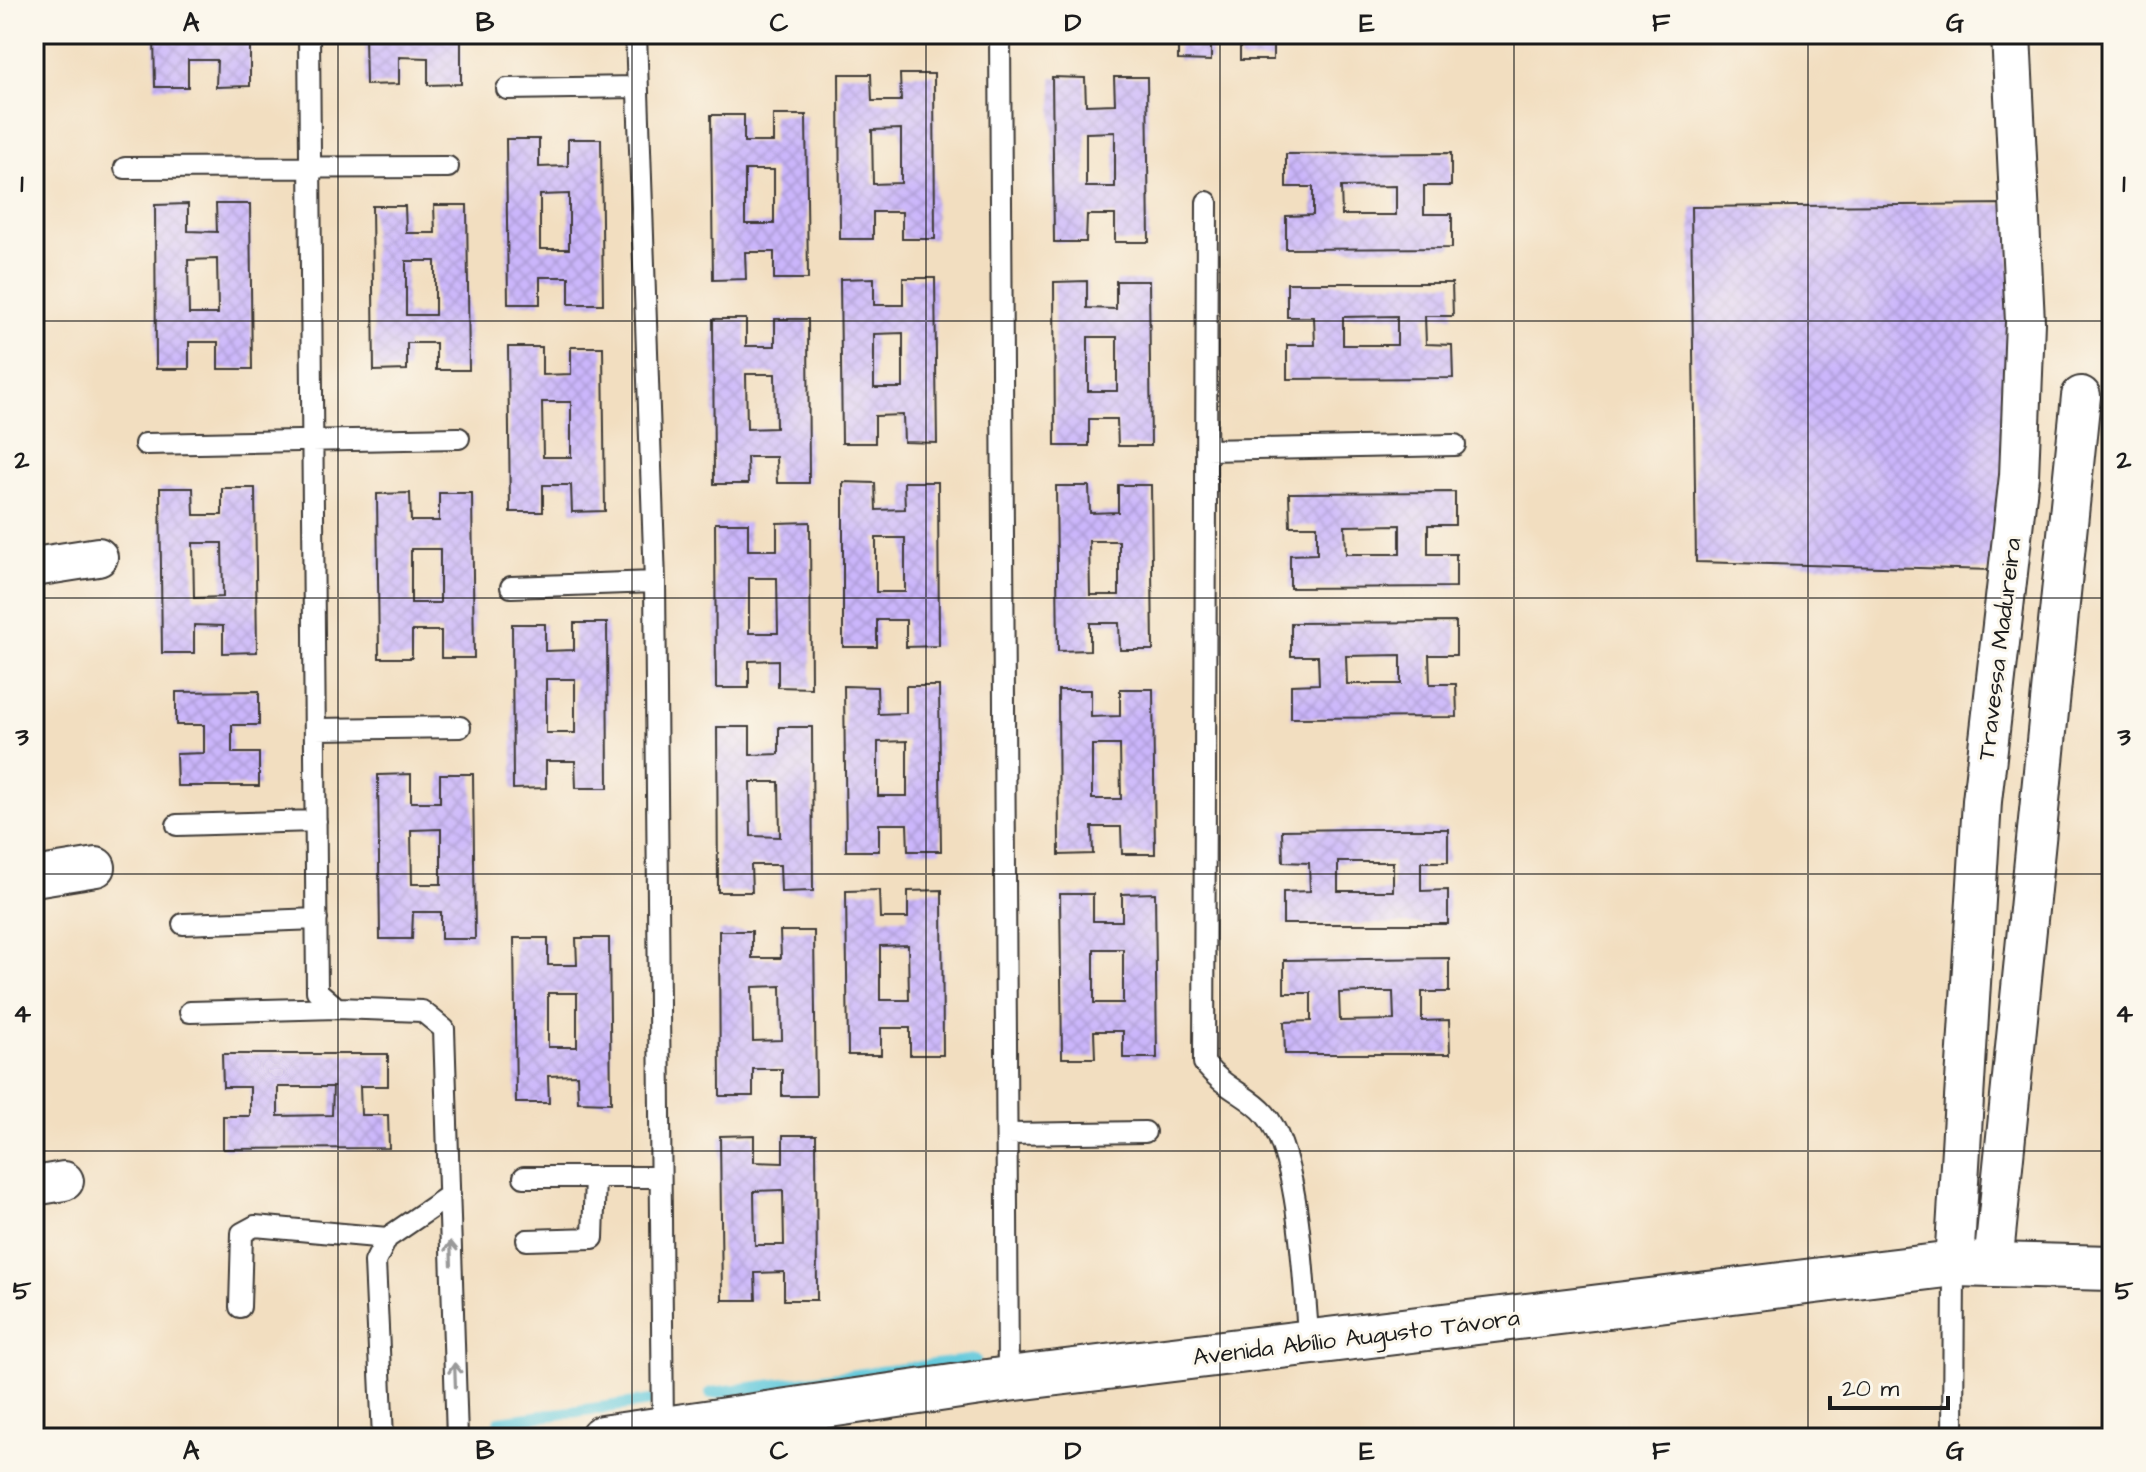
<svg xmlns="http://www.w3.org/2000/svg" width="2146" height="1472" viewBox="0 0 2146 1472" font-family="'Architects Daughter',sans-serif">
  <style>
    .lines { fill: none; stroke-linecap: round; stroke-linejoin: round }
    .stream { stroke: #5fc8db; stroke-width: 12 }
    .building { fill: url(#building-cross-hatch); fill-rule: evenodd }
    .lane-casing { stroke: #3c3935; stroke-width: 24 }
    .street-casing { stroke: #3c3935; stroke-width: 42 }
    .primary-casing { stroke: #3c3935; stroke-width: 48 }
    .lane { stroke: #fff; stroke-width: 20 }
    .street { stroke: #fff; stroke-width: 38 }
    .primary { stroke: #fff; stroke-width: 44 }
    .oneway { stroke: #999 }
    .grid { fill: none; stroke: #1c1c1c; stroke-width: 2; stroke-opacity: 0.55 }
    .labels { text-anchor: middle; stroke-width: 6; stroke-linejoin: round; paint-order: stroke }
    .street-label { font-size: 24px; fill: #1c1c1c; stroke: #fbf7ec }
    .neatline { fill: none; stroke: #1c1c1c; stroke-width: 3 }
    .grid-label { font-size: 26px; text-anchor: middle; font-weight: bold; fill: #1c1c1c }
  </style>
  <defs>
    <pattern id="building-cross-hatch" width="8" height="8" patternUnits="userSpaceOnUse" patternTransform="scale(2)"><rect width="8" height="8" fill="#cbb6fb"/><path d="M0 0l8 8M0 8l8-8" fill="none" stroke="#ae9cd7"/></pattern>
  </defs>
  <rect width="100%" height="100%" fill="#fbf7ec"/>
  <filter id="ink" filterUnits="userSpaceOnUse"><feTurbulence type="fractalNoise" baseFrequency=".0125" numOctaves="2"/><feDisplacementMap in="SourceGraphic" scale="16" xChannelSelector="R" yChannelSelector="G"/><feConvolveMatrix kernelMatrix="1 2 1 2 8 2 1 2 1" color-interpolation-filters="sRGB"/></filter>
  <filter id="wash" filterUnits="userSpaceOnUse"><feTurbulence type="fractalNoise" baseFrequency=".006" numOctaves="4" result="noise"/><feDisplacementMap in="SourceGraphic" scale="32" xChannelSelector="R" yChannelSelector="G"/><feGaussianBlur stdDeviation="1.8" result="paint"/><feColorMatrix in="noise" values="0 0 0 0 0 0 0 0 0 0 0 0 0 0 0 0 0 1.4 0 .05"/><feComposite in="paint" operator="in"/></filter>
  <g filter="url(#wash)">
    <rect width="100%" height="100%" fill="#f2dec0"/>
    <g class="lines">
      <path class="stream" d="M711,1393L975,1360
        M499,1422L650,1401"/>
    </g>
    <g id="blocks">
      <path class="building" d="M154,34H250V86L216,87L217,60H188V87H155Z
        M365,34H461V84L428,85V58L399,57V84L366,85Z
        M1051,34H1085V38H1051Z
        M1114,34H1147V37L1114,38Z
        M1178,34H1211V61L1178,60Z
        M1240,34H1273V60H1240Z
        M839,74H871L872,101H901L900,74H934L935,239H902V212H873V239H840ZM901,129V183L873,184L872,130Z
        M1052,77L1085,78L1086,105L1115,104L1114,77H1147L1149,242H1115V215H1087L1086,242H1054ZM1115,132V187H1086V133Z
        M711,115H744V142H773V115H806L808,279H774V252H745L746,279L713,280ZM745,170H774V224H745Z
        M506,139H539V167L568,166V139H601L603,304H569V277H540V304H508ZM569,194V249H540V195Z
        M1451,153V186H1424V214H1452V248L1286,249V216L1313,215V187H1286V154ZM1396,186V215H1342L1341,187Z
        M188,204V231L217,232L216,204H250L252,369H218V342H189V369H156L155,205ZM217,259L218,314H189L188,260Z
        M2010,204L2011,383L1993,570L1696,562L1691,207Z
        M434,205H467L469,370H436V343H407V370L374,371L372,206H405L406,233H435ZM406,261H435V315H406Z
        M874,278V305H903V278H935L937,443L904,442L903,415L875,416V443H842L840,279ZM903,333V388H874V334Z
        M1087,281V308L1116,309V281H1149L1151,446H1118L1117,419H1089V446H1055L1054,282ZM1088,337H1117V391H1088Z
        M1287,283H1452L1453,316H1425L1426,344L1452,345L1453,378L1287,379V345H1315L1314,317H1287ZM1397,316V345H1343V317Z
        M713,319H746V346H775V319H808L809,483H777L776,457H747L748,484H714ZM746,374H775L776,428L747,429Z
        M508,347H542V375L571,374V347H603L605,511L572,512L571,485H543V512H510ZM542,402H571V457H543Z
        M843,482L875,483L876,510L905,509L904,482H938L939,646L906,647V620H877V647H843ZM876,538H905V592H876Z
        M1118,485H1151L1153,650H1120L1119,623H1090V650L1058,651L1056,486H1089L1090,513L1118,512ZM1089,541H1119V595H1090Z
        M160,488H193L194,515H222V488H255L257,652L223,653V626L194,625V653H162ZM193,543H222L223,597L194,598Z
        M1455,492V525H1428V554H1456V587L1290,588V555L1317,554V526H1290L1289,493ZM1400,525V554H1346L1345,526Z
        M410,493L411,521H439V493H472L474,658H441V631H412V658H379L377,494ZM411,549H440V603H411Z
        M810,522L811,688L778,687V660L749,661V688H716L715,523H748V550H777V523ZM749,578H777L778,633H749Z
        M1456,622V655H1429L1430,684H1456L1457,717L1291,718V685L1319,684L1318,656H1291V623ZM1401,655V684H1347L1346,656Z
        M574,623H607L608,788H576L575,761H546V788L513,789L512,624H545V651L574,650ZM546,679H575V733H546Z
        M844,686L877,687L878,714L906,713V686H939L941,851H908L907,824H879V851H846ZM907,741V796H878V742Z
        M1120,689H1153L1155,854H1122L1121,827H1092L1093,854L1059,855L1058,690H1091V717L1120,716ZM1092,745H1120L1121,799H1092Z
        M259,691V725H232V753H259V786H177L176,754L204,753V725H176V692Z
        M717,727H750V755L779,754V727H812L813,891L781,892L780,865H751L752,892H718ZM750,782H779L780,837L751,836Z
        M411,774V802H440V774H473L475,939H441V912H413L412,939H380L378,775ZM441,829V884H412L411,830Z
        M1365,829H1448V862H1421V891L1448,890V924H1283V892L1310,891L1309,863L1283,862L1282,830ZM1338,862H1393V891H1338Z
        M879,890L880,918H908V891L942,890L943,1055H910V1028H881V1055H848L846,891ZM908,945L909,1000H880V946Z
        M1155,893L1157,1058H1123V1031H1094L1095,1058H1062L1060,894H1093V921H1122V894ZM1094,949H1123V1003H1094Z
        M719,931H752V958H781L780,931H814L816,1096H782V1069H753V1096H720ZM781,986L782,1040L753,1041L752,987Z
        M514,938H548V965H577L576,938H609L611,1103L578,1102L577,1075L548,1076L549,1103H516ZM548,993H577V1047H548Z
        M1449,958V992H1422V1021L1449,1020L1450,1054H1285L1284,1022L1311,1021V993H1284V960ZM1366,992H1393L1394,1020L1340,1021L1339,993Z
        M222,1054H388V1086H360L361,1115H388L389,1148L223,1149V1116H250V1087H223ZM278,1087H333L332,1115L278,1116Z
        M754,1135V1162L783,1163V1135H816L817,1300H784V1272L755,1273L756,1300H722L720,1136ZM783,1190L784,1245H755L754,1191Z"/>
    </g>
  </g>
  <g filter="url(#ink)">
    <use href="#blocks" fill-opacity="0" stroke="#3c3935" stroke-width="2"/>
    <g class="lines">
      <g class="lane-casing">
        <path id="lane" d="M309,34L317,991L337,1008L422,1011L444,1029L457,1438
          M636,34L655,582L663,1429
          M1000,34L1008,1379
          M507,89L637,87
          M125,168L448,167
          M1207,202L1204,1063C1224,1089 1249,1095 1265,1114C1301,1155 1303,1287 1309,1343
          M145,444L459,438
          M1206,450L1455,445
          M511,587L655,582
          M315,729L460,727
          M177,825L316,821
          M183,924L317,919
          M190,1012L337,1008
          M1007,1134L1145,1132
          M524,1177H659
          M527,1240L593,1238L595,1177
          M240,1307L242,1233L255,1226L387,1238
          M383,1438L375,1262L387,1238L450,1195
          M1953,1438L1954,1264"/>
      </g>
      <g class="street-casing">
        <path id="street" d="M34,567L98,557
          M34,877L96,867
          M34,1186L64,1181
          M1954,1264L1982,801L2019,476L2025,322L2011,34
          M1993,1265L2081,396"/>
      </g>
      <g class="primary-casing">
        <path id="primary" d="M602,1438L1008,1379L1954,1264L2112,1268"/>
      </g>
      <use href="#lane" class="lane"/>
      <use href="#street" class="street"/>
      <use href="#primary" class="primary"/>
    </g>
    <defs><path id="oneway-shaft" d="M-6 0H5M1.5-3L5.5 0L1.5 3" fill="none" stroke-width="1.6" stroke-linecap="round" stroke-linejoin="round" transform="scale(2)"/></defs>
    <g class="oneway">
      <use href="#oneway-shaft" transform="translate(451 1253) rotate(-92)"/>
      <use href="#oneway-shaft" transform="translate(455 1375) rotate(-92)"/>
    </g>
  </g>
  <path class="grid" d="M338,34V1438M632,34V1438M926,34V1438M1220,34V1438M1514,34V1438M1808,34V1438M34,321H2112M34,598H2112M34,874H2112M34,1151H2112"/>
  <g class="labels">
    <g class="street-label">
      <text transform="translate(1999 649) rotate(-83)" y="8">Travessa Madureira</text>
      <text transform="translate(1356 1337) rotate(-7)" y="8">Avenida Abílio Augusto Távora</text>
    </g>
  </g>
  <rect width="2146" height="1472" fill="none" stroke="#fbf7ec" stroke-width="88"/>
  <path d="M1830 1396v12h118v-12" fill="none" stroke="#1c1c1c" stroke-width="4"/>
  <text x="1842" y="1396" font-size="24" fill="#1c1c1c" stroke="#fbf7ec" stroke-width="6" paint-order="stroke">20 m</text>
  <rect x="44" y="44" width="2058" height="1384" class="neatline"/>
  <g class="grid-label">
    <text x="191" y="31">A</text>
    <text x="485" y="31">B</text>
    <text x="779" y="31">C</text>
    <text x="1073" y="31">D</text>
    <text x="1367" y="31">E</text>
    <text x="1661" y="31">F</text>
    <text x="1955" y="31">G</text>
    <text x="22" y="192">1</text>
    <text x="2124" y="192">1</text>
    <text x="22" y="468">2</text>
    <text x="2124" y="468">2</text>
    <text x="22" y="745">3</text>
    <text x="2124" y="745">3</text>
    <text x="22" y="1022">4</text>
    <text x="2124" y="1022">4</text>
    <text x="22" y="1299">5</text>
    <text x="2124" y="1299">5</text>
    <text x="191" y="1459">A</text>
    <text x="485" y="1459">B</text>
    <text x="779" y="1459">C</text>
    <text x="1073" y="1459">D</text>
    <text x="1367" y="1459">E</text>
    <text x="1661" y="1459">F</text>
    <text x="1955" y="1459">G</text>
  </g>
</svg>
